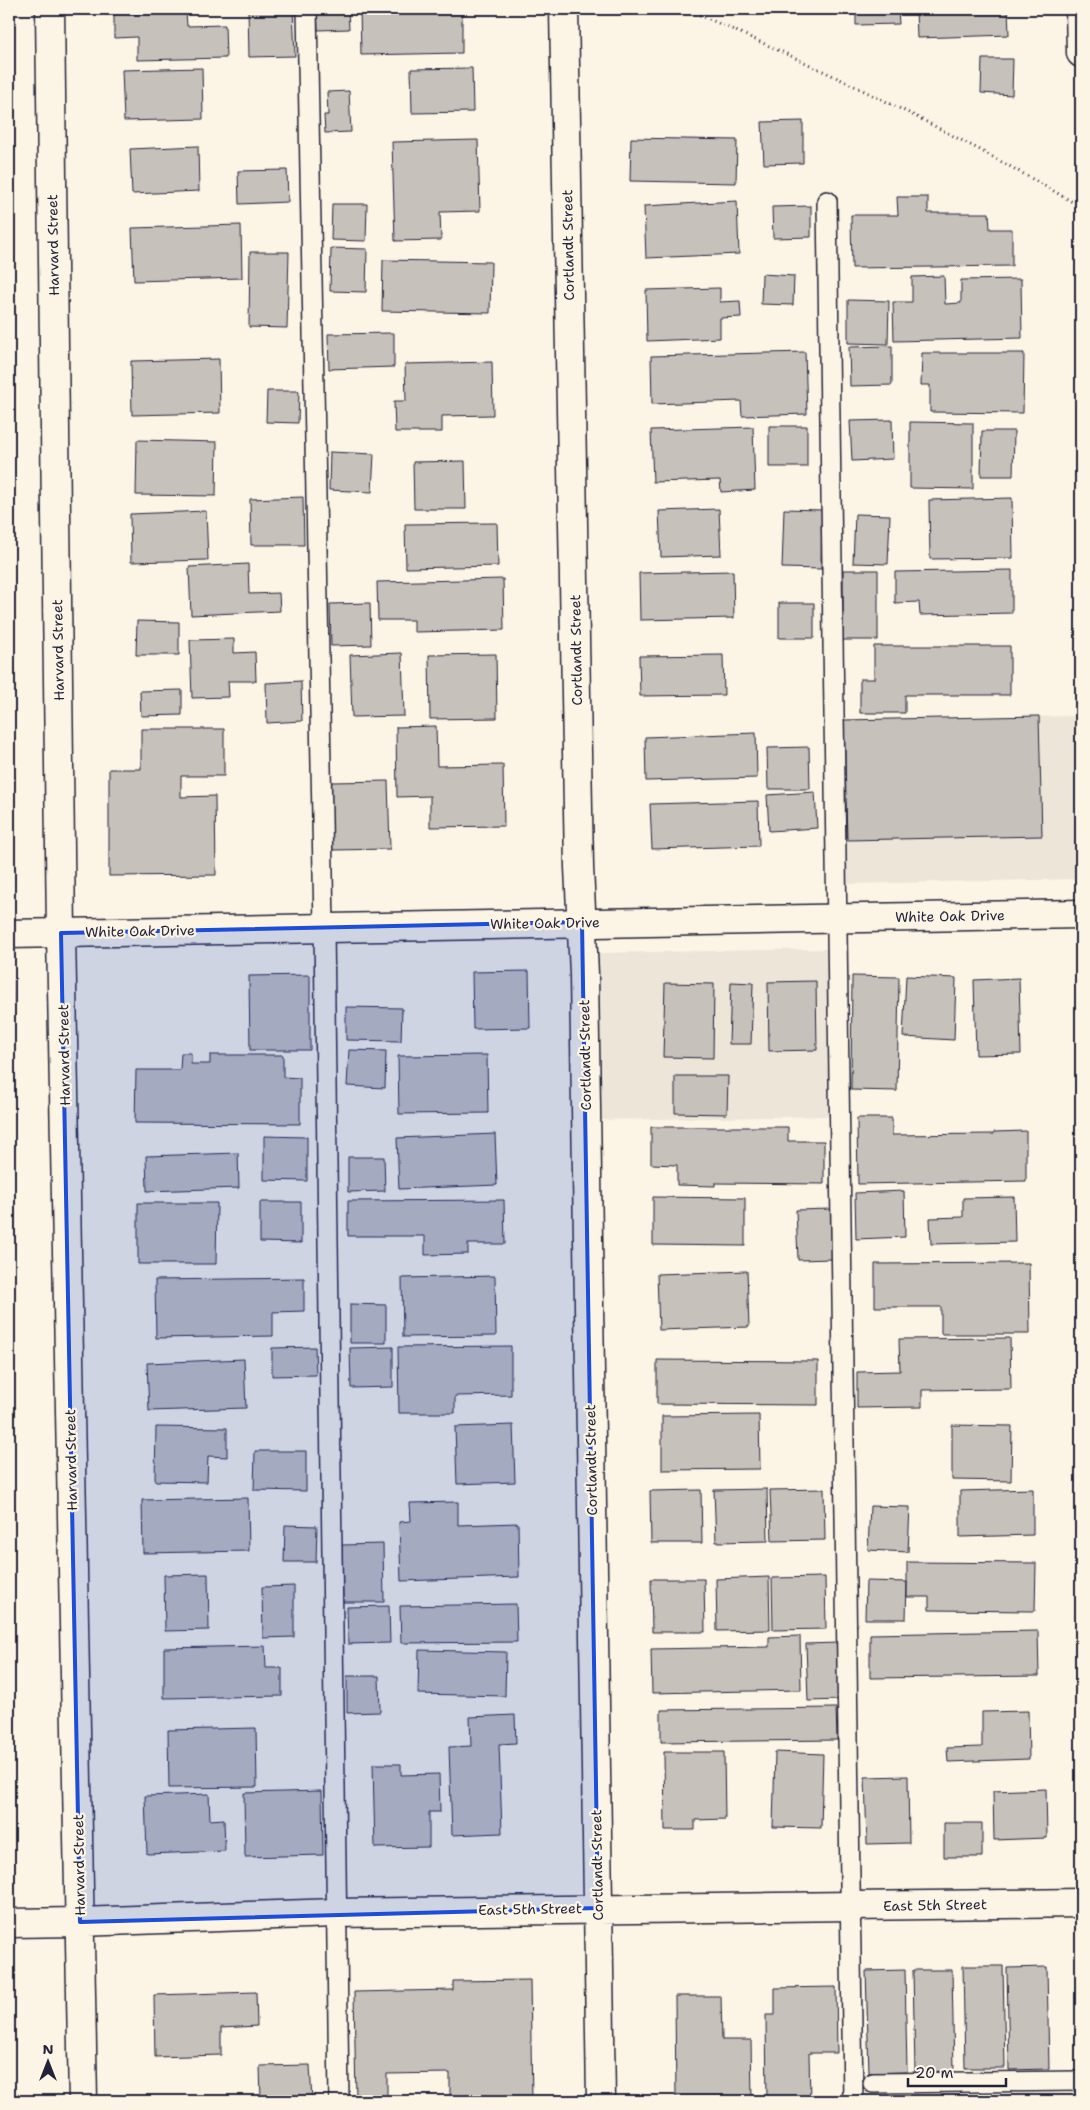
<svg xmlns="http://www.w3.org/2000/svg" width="1090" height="2110" viewBox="0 0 1090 2110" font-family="'Shantell Sans',sans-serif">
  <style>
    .built { fill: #ece5d8 }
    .building { fill: #c6c1bb; stroke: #22223b }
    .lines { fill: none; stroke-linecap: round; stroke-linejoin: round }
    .service-casing { stroke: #22223b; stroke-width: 22 }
    .minor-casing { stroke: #22223b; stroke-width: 31 }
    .secondary-casing { stroke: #22223b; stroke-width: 31 }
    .path { stroke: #22223b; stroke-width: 3; stroke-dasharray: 1 4; stroke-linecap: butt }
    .service { stroke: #fcf5e5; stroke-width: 19 }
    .minor { stroke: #fcf5e5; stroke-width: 28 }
    .secondary { stroke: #fcf5e5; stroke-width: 28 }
    .marked { fill: #1d4ed8; fill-opacity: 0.2; stroke: #1d4ed8; stroke-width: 4; stroke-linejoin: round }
    .labels { text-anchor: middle; stroke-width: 4.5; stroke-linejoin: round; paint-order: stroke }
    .street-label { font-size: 14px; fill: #22223b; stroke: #fcf5e5 }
  </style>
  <rect width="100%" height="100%" fill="#fcf5e5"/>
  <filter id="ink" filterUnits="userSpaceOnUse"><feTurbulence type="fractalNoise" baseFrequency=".02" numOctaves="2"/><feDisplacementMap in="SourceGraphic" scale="10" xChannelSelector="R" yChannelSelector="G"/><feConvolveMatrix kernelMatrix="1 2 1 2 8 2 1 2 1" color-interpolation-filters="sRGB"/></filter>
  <g filter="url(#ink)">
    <path class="built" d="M1079,716L1078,783L1081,784V879L847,884L844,720Z
      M830,949L832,1116L595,1120L593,953Z"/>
    <path class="building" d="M248,9H293L295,56L249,57Z
      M317,9H348L349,29L318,30Z
      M360,9H462V53L361,55Z
      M856,9H898L899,24L856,25Z
      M916,9H1008L1009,35L917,38Z
      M186,12L187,26L225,25L226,58L137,60V37L114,38V14Z
      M982,59H1013L1012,95L981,93Z
      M202,68L203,119L124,121L122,70Z
      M472,68L473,112L412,113L411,69Z
      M349,91L351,132L325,133L324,115H328L327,92Z
      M803,121V163L764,164L762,122Z
      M631,138L737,140L736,183L630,181Z
      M478,140L480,211L440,212L441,240L395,241L392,142Z
      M198,146L199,191L132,194L130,149Z
      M287,170L288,202L239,204L238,171Z
      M897,197H928V213H989L990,229H1012V266L852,268L851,215H898Z
      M737,201L739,254L646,258L644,206Z
      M332,204H367L366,241L331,240Z
      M811,206V237L773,238L772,207Z
      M241,225L242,278L134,281L132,228Z
      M331,248L367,249L366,292L330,291Z
      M250,252H289L287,328L249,327Z
      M383,260L491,262L490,313L382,311Z
      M762,274L794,276L793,305L761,304Z
      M944,276L945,304L961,303V280L1021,279L1022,338L894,341L893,302H912V277Z
      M720,288V302L740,301L741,317L720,318V338L647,341L646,290Z
      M848,300L889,301L888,344L848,343Z
      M394,333V367L329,369L328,334Z
      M892,346V385L850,386L849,347Z
      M805,352L807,414L742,416L741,401L652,404L651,356Z
      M922,353H1024L1023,413L930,412V385H921Z
      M219,359L220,413L132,415L131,361Z
      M492,362L493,415L442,416V432H395L394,401H406L405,364Z
      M267,391H299L298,423L266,422Z
      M892,420L893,459L852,461L850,421Z
      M910,422L973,423V489L910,488Z
      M769,426H807V467H769Z
      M753,427L755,490L721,492L720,480L653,482L651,430Z
      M982,431H1014L1013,476H981Z
      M137,440L217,442L216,496L136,495Z
      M330,452L374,454L372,492L329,490Z
      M465,461L466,509H414L413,462Z
      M303,497L304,545H251L250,499Z
      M1012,498L1013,558L930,559L929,500Z
      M719,509L721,555L661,557L659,511Z
      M784,509L822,510L821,569L782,568Z
      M206,511L208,560L131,562L130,514Z
      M855,514L890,515L888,564L853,563Z
      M497,523L498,566L406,568L405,524Z
      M248,564L249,594L279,593L280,611L191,615L189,567Z
      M843,570H878V640H843Z
      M1012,570V613L920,615L919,602L895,603V572Z
      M733,571L734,618L640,620L639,573Z
      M503,579L504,630L414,632V620H378L377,582Z
      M370,603L371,645L331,646L330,604Z
      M779,603H814V638H779Z
      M137,621L179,622V655H136Z
      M234,639V653L255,652L256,681H228L229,697L192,698L190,640Z
      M874,646H1010V695H905V713H860V679H874Z
      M402,653L404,716L352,717L350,655Z
      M496,654L497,718L430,719L429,655Z
      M723,655L724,695L640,696L639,656Z
      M301,681L302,721L267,723L266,683Z
      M182,690V715L141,716L140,691Z
      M1039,716L1042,836L847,840L844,720Z
      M436,726L437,766L503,765L504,826L430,827V796L397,797L396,727Z
      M141,729H224V776H181V797L215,796L216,875L109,876V769H141Z
      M756,733L757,778L646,781L645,737Z
      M809,747L810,789H768L767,748Z
      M388,781L390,849L332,850L331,782Z
      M815,792L817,828L769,831L767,795Z
      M758,801L759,846L652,849L650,804Z
      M529,971L530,1028L473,1029L472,972Z
      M310,975V1050H250L249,976Z
      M852,976L899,977L897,1091L851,1090Z
      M906,976L956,978L954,1040L903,1037Z
      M1019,978L1021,1054L976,1055L974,980Z
      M9,979H12L13,1038L9,1039Z
      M816,981L817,1050L769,1051L768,982Z
      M731,982L753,983L751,1044H729Z
      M665,983L714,984L713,1058L663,1057Z
      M346,1007L402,1008L401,1041L346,1040Z
      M349,1050L386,1051L385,1088L347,1086Z
      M181,1053H191V1064H210V1055H283V1077L300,1078V1124L135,1123L136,1070H180Z
      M487,1055L488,1113L399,1114L398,1056Z
      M675,1076H728L727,1114L675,1113Z
      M857,1118H892V1135L994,1134V1132L1026,1131V1181L858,1184Z
      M651,1127H788V1141H824V1184L715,1183V1186L677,1185V1165L651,1164Z
      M495,1134L497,1185L399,1189L397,1138Z
      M264,1136L307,1137V1181L264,1180Z
      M238,1153L239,1188L147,1191L146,1156Z
      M348,1157H384L385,1191L348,1192Z
      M904,1191L905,1237L856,1239L855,1193Z
      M653,1197L745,1198V1246L653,1245Z
      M1014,1197L1015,1242L931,1244L930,1218L963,1217V1198Z
      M504,1200L505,1244H468V1254L425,1255V1236H348V1201Z
      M260,1202H301V1243L260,1242Z
      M138,1203H217L216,1264H138Z
      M831,1209L833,1259L798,1260L796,1210Z
      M1029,1263L1030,1334H941V1307H875V1264Z
      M747,1271L749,1327L659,1330L657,1274Z
      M495,1276L496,1336L403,1337L402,1278Z
      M304,1278V1311L273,1312V1336L156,1338L155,1280Z
      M350,1304L386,1305V1343H350Z
      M1010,1338L1011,1389L922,1390V1407L857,1408V1372L900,1371L899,1339Z
      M511,1346V1395L455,1396V1413H399L398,1347Z
      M315,1347L316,1375L272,1376V1348Z
      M393,1347V1387L351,1388L350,1348Z
      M244,1359L246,1408L149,1411L147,1363Z
      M657,1360L818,1361V1405L657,1404Z
      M759,1415L760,1469L662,1470V1416Z
      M513,1425L515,1482L457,1484L455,1427Z
      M952,1425L1012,1426L1011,1481L952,1480Z
      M156,1427L227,1428V1457L208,1456L207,1482L155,1481Z
      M255,1451H306V1491L254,1490Z
      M767,1489L768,1541L716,1542L714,1490Z
      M824,1489L825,1540L772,1541L770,1490Z
      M1033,1489V1535L960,1537V1491Z
      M701,1490L702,1543H651L650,1491Z
      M248,1498L249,1551L143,1553L142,1500Z
      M458,1502V1525L518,1523L519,1577L401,1581L399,1522L411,1521L410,1503Z
      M870,1506L910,1507L908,1552L868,1550Z
      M285,1525L317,1526L316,1562H284Z
      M383,1544L384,1602H343L342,1545Z
      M907,1562L1036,1563L1035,1611L929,1610V1597H907Z
      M208,1574L209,1630L165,1631L164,1575Z
      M769,1577L770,1630L717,1631L716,1579Z
      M825,1577L826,1629L773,1630L772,1578Z
      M651,1579H704L705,1632H652Z
      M866,1581L907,1582L906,1619H865Z
      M294,1586V1637L263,1638L262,1587Z
      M516,1604L517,1642L401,1643L400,1606Z
      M389,1606L390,1643L348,1644L347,1607Z
      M1038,1631L1039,1676L870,1678V1634Z
      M800,1636L801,1690L652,1693L651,1649L769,1647V1637Z
      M838,1643L840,1700L808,1701L806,1644Z
      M265,1646L266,1668H282V1696L164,1698V1648Z
      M419,1650L506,1652L505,1696L418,1694Z
      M347,1676H379L380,1712L347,1713Z
      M836,1708L837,1740L661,1742V1710Z
      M1028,1711L1029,1759L948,1762L947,1748L982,1747V1712Z
      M515,1715L516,1743L499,1744L502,1833L452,1835L449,1747L471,1746L470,1717Z
      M256,1728L257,1787L169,1788L168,1730Z
      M664,1752H724L725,1819L695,1820V1830H665Z
      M775,1752L823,1754L821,1828L773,1827Z
      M373,1764H401V1775L439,1774L440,1812H429V1847L375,1848Z
      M908,1776L909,1843L867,1844L865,1777Z
      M1046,1789L1047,1838L994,1840L993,1791Z
      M322,1791L323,1855L245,1857L244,1793Z
      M209,1794L210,1820L224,1819L225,1851L147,1854L145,1796Z
      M944,1823H982V1857H944Z
      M963,1966H1003L1005,2068H965Z
      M1047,1967L1049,2069L1009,2070L1007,1968Z
      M905,1970L907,2072L869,2073L866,1971Z
      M913,1970H952L954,2071L915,2072Z
      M530,1980L532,2101H450V2073L387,2074V2099L356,2100L354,1992L453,1990V1981Z
      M836,1987L837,2053H809L810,2101H767L766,2015H775V1988Z
      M256,1992L257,2026L221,2028V2055L155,2057L154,1995Z
      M675,1996H721L722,2040H751L752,2101H676Z
      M310,2065L312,2101H261L260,2066Z"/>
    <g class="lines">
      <g class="service-casing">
        <path id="service" d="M307,9L324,927L339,2101
          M827,201L853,2101
          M873,2083L1081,2081"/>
      </g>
      <g class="minor-casing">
        <path id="minor" d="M50,9L61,933L83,2101
          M564,9L579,867L584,974L601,2101
          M1080,9L1081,53
          M9,1923L80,1922L336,1913L1081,1903"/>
      </g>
      <g class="secondary-casing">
        <path id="secondary" d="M9,934L1081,914"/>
      </g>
      <path class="path" d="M686,9C822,68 954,132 1081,207"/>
      <use href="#service" class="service"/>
      <use href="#minor" class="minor"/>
      <use href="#secondary" class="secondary"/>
    </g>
  </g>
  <path class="marked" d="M582,922L598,1908L80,1922L61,933Z"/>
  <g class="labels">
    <g class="street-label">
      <text transform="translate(53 245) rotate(-91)" y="5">Harvard Street</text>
      <text transform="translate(568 245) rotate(-91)" y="5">Cortlandt Street</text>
      <text transform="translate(58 650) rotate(-91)" y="5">Harvard Street</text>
      <text transform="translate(576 650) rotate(-91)" y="5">Cortlandt Street</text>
      <text transform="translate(950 916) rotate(-1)" y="5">White Oak Drive</text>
      <text transform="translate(545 923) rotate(-1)" y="5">White Oak Drive</text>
      <text transform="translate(140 931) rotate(-1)" y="5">White Oak Drive</text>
      <text transform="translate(64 1055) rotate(-91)" y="5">Harvard Street</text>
      <text transform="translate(585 1055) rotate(-91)" y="5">Cortlandt Street</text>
      <text transform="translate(71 1460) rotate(-91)" y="5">Harvard Street</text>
      <text transform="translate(591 1460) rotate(-91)" y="5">Cortlandt Street</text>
      <text transform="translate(79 1865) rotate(-91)" y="5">Harvard Street</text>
      <text transform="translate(597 1865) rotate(-91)" y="5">Cortlandt Street</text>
      <text transform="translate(935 1905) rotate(-1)" y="5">East 5th Street</text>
      <text transform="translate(530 1909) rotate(-1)" y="5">East 5th Street</text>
    </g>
  </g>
  <rect width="1090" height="2110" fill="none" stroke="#fcf5e5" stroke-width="30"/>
  <rect x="15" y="15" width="1060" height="2080" fill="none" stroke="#22223b" stroke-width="2" filter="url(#ink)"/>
  <g transform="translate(48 2062)" stroke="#fcf5e5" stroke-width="4" paint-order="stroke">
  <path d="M0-4L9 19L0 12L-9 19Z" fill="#22223b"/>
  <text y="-8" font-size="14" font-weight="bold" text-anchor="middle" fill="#22223b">N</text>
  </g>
  <path d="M908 2078v8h98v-8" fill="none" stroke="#22223b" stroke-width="2.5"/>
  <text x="915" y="2078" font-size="15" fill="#22223b" stroke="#fcf5e5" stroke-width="4" paint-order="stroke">20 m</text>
</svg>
